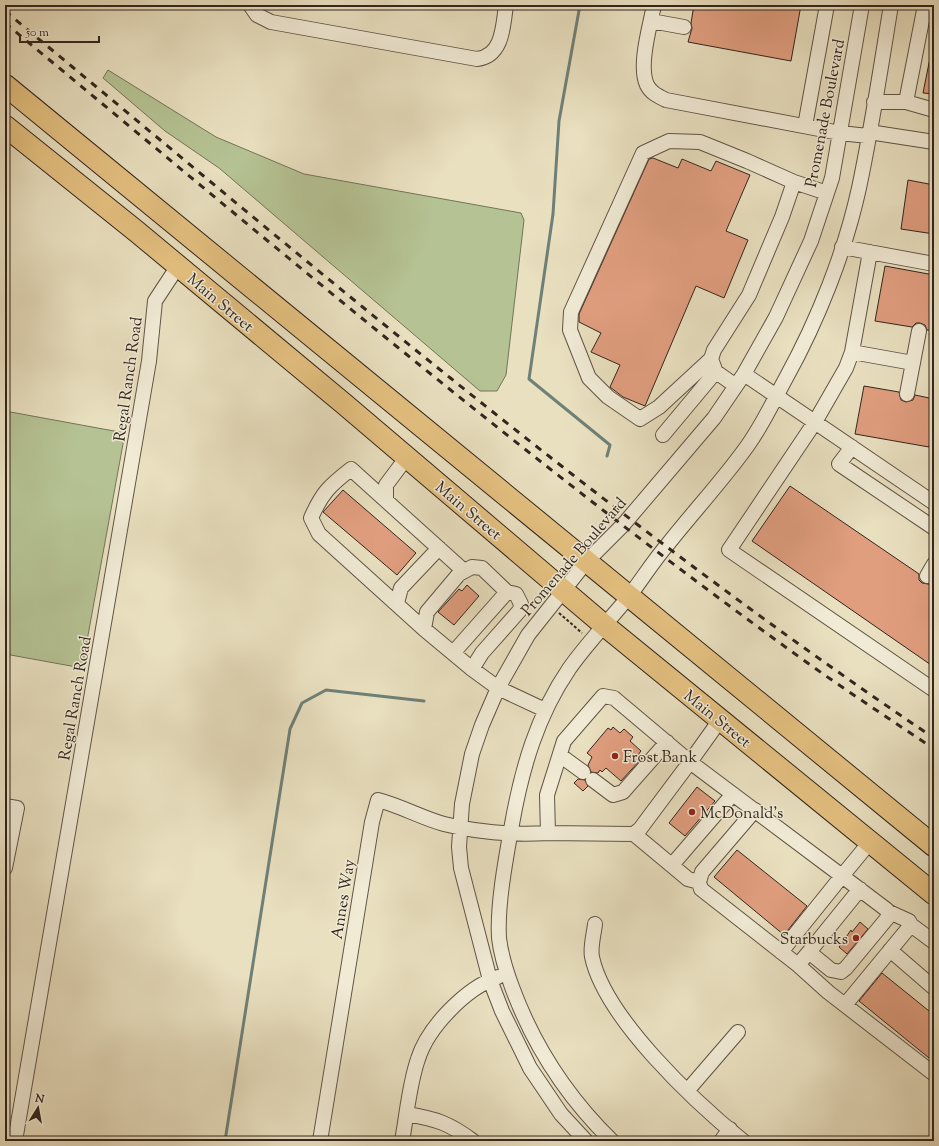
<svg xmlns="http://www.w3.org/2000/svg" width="939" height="1146" viewBox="0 0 939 1146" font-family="'Sorts Mill Goudy',serif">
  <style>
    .green { fill: #b5c293; stroke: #747458 }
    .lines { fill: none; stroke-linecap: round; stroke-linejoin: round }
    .stream { stroke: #6f8078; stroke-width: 3 }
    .building { fill: #e09e7f; stroke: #32251e }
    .minor-casing { stroke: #605446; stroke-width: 16 }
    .highway-casing { stroke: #32251e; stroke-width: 23 }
    .path { stroke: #32251e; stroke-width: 2; stroke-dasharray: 3 2; stroke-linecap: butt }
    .minor { stroke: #f1ebd6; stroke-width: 14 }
    .highway { stroke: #e4c080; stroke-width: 21 }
    .rail { stroke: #32251e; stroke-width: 3; stroke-dasharray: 7 7; stroke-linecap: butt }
    .poi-dot { fill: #8f2418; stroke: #f1ebd6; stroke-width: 1.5 }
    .labels { text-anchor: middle; stroke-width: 3; stroke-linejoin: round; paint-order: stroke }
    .street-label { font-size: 16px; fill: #32251e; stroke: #f1ebd6 }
    .poi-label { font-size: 16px; fill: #32251e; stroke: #f1ebd6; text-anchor: start }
  </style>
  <rect width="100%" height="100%" fill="#e9e0c0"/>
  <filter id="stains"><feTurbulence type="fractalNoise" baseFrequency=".005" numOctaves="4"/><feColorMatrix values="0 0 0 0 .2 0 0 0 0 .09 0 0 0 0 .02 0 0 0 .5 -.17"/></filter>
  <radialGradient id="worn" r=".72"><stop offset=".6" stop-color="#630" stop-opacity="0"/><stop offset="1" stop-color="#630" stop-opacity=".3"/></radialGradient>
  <path class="green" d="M108,70L216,137L304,174L521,213L524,220L506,375L497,391H480L219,168L165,131L103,78Z
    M5,411L125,433L82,668L5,654Z"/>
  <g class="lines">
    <path class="stream" d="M580,5L559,121L553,214L529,379L610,445L607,456
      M225,1141L290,729L302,703L326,690L424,701"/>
  </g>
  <path class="building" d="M694,5H801L791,61L688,42L692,28L691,23Z
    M930,58H934V94L923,93Z
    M653,158L678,168L682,159L711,171L716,161L750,175L726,231L748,240L724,298L696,286L645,406L623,397L610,387L620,365L591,352L601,333L579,322V314L649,159Z
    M908,180L934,185V234L901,229Z
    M885,266L934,275V331L927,330L925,325L920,323H916L912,327L875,321Z
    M864,386L899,392L901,400L906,402L913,400L915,395L934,399V420L929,447L855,434Z
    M790,486L919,574V580L922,583L934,585V667L752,541Z
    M343,490L416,553L397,575L323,512Z
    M467,585L479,596L454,625L438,612L459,589L462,591Z
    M613,727L620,733L624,729L633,737L630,741L641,751L638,755L642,758L621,781L606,768L602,772L600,770L598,773L591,772L588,765L592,757L587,753L608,728L611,730Z
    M578,779L585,780L588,786L583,791L574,783Z
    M697,787L715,801L685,836L669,823Z
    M737,850L807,906L784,935L714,877Z
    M860,922L868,929L847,954L839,947L851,930L852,932Z
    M882,973L934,1015V1062L859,1001Z"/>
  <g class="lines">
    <g class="minor-casing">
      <path id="minor" d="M250,5L257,15L271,22L477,59C503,56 503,26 506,5
        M654,5C650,26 638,66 647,85C651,93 658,96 666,100L840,133L868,136
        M651,21L684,27
        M874,102H906L934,110
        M906,102L925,5
        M805,126L827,5
        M869,132L934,142
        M842,247L934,264
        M870,252L852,352L846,368L815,422L729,550L934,690
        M852,352L913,363
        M711,359L659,407L640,419L608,397L589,378L570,330L571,312L643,153L669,141L700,142L747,161L794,182L827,193
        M744,374L934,503
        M717,375L711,359L714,350L749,295L782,217L794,182
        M907,394L919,331
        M663,435L713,375L719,374L736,386
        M852,447L839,464L934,528
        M386,500V485L407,457
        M464,571L351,469C329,486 322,493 311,518L319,534L424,629L472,669L498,688L545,710
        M927,576L934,564
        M397,603L401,588L439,548
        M424,629L427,612L459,574L472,567L482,568L507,592L516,594L521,604L520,610L482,653L472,669
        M453,653L507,592
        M561,756L583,772
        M593,780L613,795L623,792L667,742
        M5,806L17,808L5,868
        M755,810L702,872L699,882L701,889L798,965L809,952L831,970L841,972L846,968L889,916L887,910L842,876L781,952
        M548,833L634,834L688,879L699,882
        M634,834L640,829L690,762L842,876L870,842
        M672,865L733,794
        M595,924C594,934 590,947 592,957C605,1018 695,1102 743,1141
        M911,925L934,942
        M890,950L934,988
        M809,952L860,889
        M798,965L828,992L934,1074
        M845,1005L911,925L909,921L887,911
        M687,1091L738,1032
        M407,1114C436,1119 449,1123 473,1141
        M15,1141L149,361L155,301L178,266
        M320,1141L372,822L378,800C401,806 422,818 444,824C476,832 515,835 548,833L547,795L564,741L603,696L614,698L690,762L720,720
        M402,1141C407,1114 409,1085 418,1059C428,1027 466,988 498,977
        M586,1141L561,1114L530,1068L502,1011L490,980L461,868L459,847L462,804L472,754L482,725L498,688L528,635L586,562L623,525L714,418L744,374L776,317L811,241L832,178L862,5
        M612,1141C567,1097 534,1047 512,987C506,971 501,955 499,938C497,904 506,858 512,824C522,768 537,716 569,669C587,643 610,620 630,595C643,578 654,560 668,544C694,511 724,479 748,445C763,424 774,400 786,378C818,320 845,252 859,188C872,127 881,66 891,5
        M721,1141L730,1129"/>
    </g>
    <g class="highway-casing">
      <path id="highway" d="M5,85L934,846
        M5,126L136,231L343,403L604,625L934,894"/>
    </g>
    <path class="path" d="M559,613L582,633"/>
    <use href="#minor" class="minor"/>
    <use href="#highway" class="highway"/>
    <path class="rail" d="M5,11C308,262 607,518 934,738
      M5,23C267,240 526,460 802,659C845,690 890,719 934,749"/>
  </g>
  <g class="poi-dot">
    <circle cx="615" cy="756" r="4"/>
    <circle cx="692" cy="812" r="4"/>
    <circle cx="856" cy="938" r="4"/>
  </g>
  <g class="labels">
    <g class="street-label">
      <text transform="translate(824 113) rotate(-79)" y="6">Promenade Boulevard</text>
      <text transform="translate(221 302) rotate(40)" y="6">Main Street</text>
      <text transform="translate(127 379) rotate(-82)" y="6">Regal Ranch Road</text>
      <text transform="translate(469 510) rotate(40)" y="6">Main Street</text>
      <text transform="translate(573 556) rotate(-49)" y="6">Promenade Boulevard</text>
      <text transform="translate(74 698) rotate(-80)" y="6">Regal Ranch Road</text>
      <text transform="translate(718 718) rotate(39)" y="6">Main Street</text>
      <text transform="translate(342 899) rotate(-81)" y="6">Annes Way</text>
    </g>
    <g class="poi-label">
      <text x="623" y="762">Frost Bank</text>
      <text x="700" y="818">McDonald's</text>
      <text x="848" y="944" text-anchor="end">Starbucks</text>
    </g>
  </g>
  <rect width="939" height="1146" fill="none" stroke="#e9e0c0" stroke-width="20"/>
  <rect x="6" y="6" width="927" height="1134" fill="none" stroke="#32251e" stroke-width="2"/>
  <rect x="10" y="10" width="919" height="1126" fill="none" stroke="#32251e"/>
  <g transform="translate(38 1108) rotate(11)" stroke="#f1ebd6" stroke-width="3" paint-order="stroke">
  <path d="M0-3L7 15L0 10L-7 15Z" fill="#32251e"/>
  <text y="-6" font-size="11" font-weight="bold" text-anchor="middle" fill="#32251e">N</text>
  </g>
  <path d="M20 36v6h79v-6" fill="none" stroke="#32251e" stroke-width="2"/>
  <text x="26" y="36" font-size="12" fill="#32251e" stroke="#f1ebd6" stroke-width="3" paint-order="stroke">50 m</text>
  <rect width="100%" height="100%" filter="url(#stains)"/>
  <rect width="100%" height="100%" fill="url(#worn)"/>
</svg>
